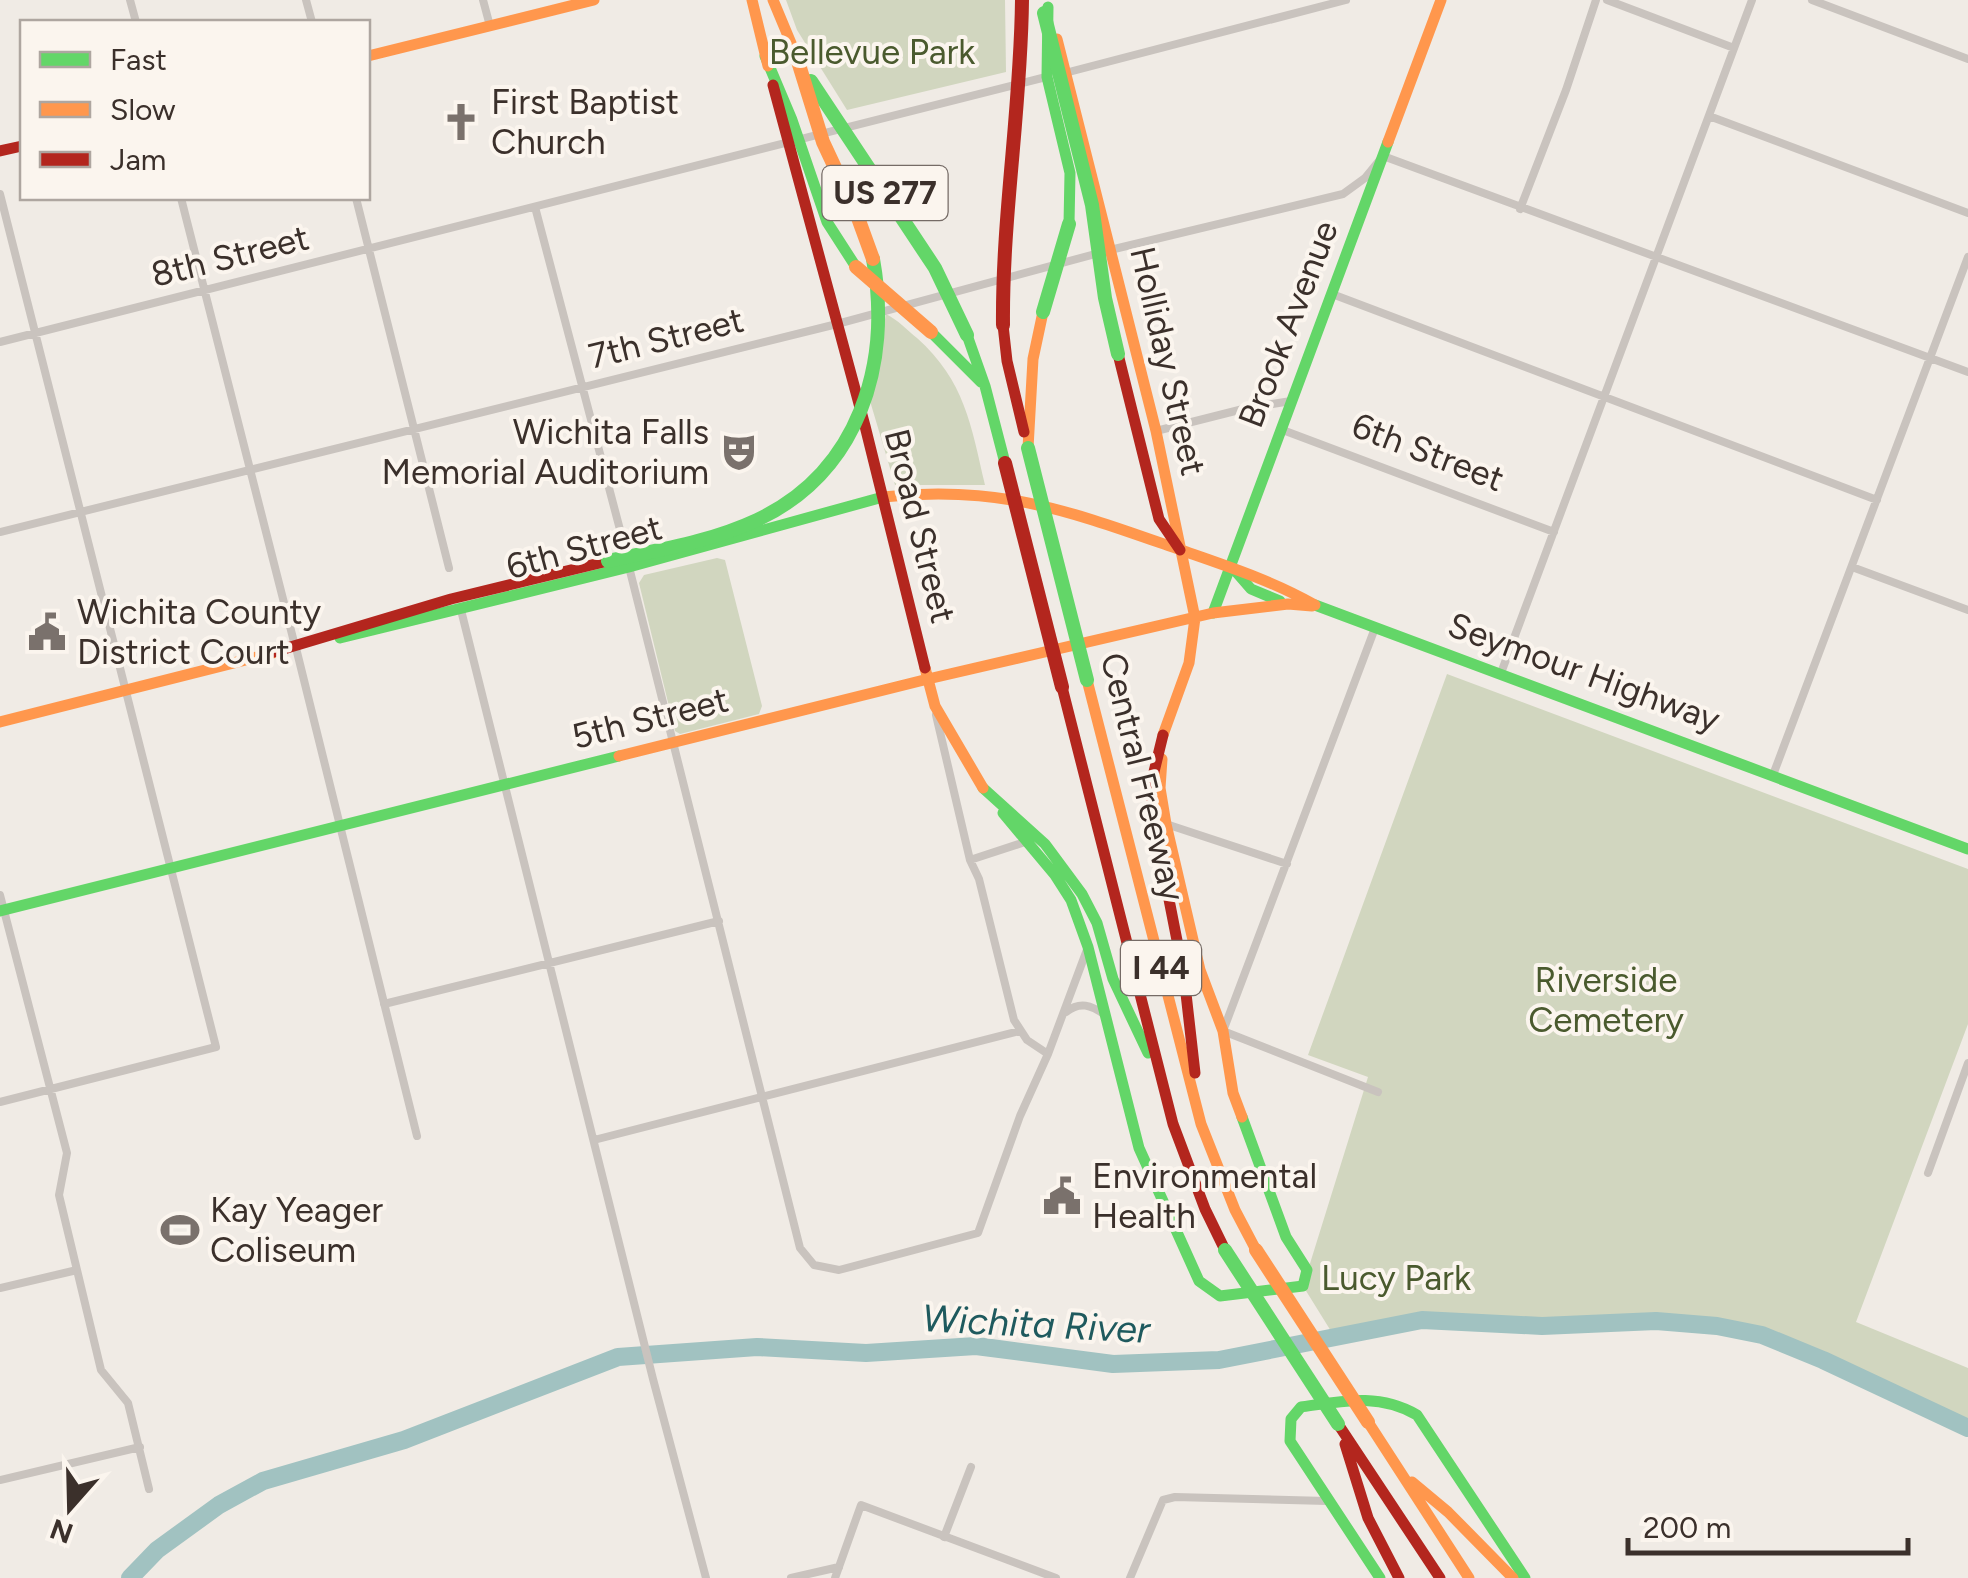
<svg xmlns="http://www.w3.org/2000/svg" width="1968" height="1578" viewBox="0 0 1968 1578" font-family="Figtree,sans-serif">
  <style>
    .green { fill: #d1d6bf }
    .lines { fill: none; stroke-linecap: round; stroke-linejoin: round }
    .river { stroke: #a1c2c1; stroke-width: 18 }
    .street { stroke: #c9c3be; stroke-width: 8 }
    .fast { stroke: #63d668; stroke-width: 11 }
    .slow { stroke: #ff974d; stroke-width: 11 }
    .jam { stroke: #b3261e; stroke-width: 11 }
    .fast-bridge { stroke: #63d668; stroke-width: 14 }
    .slow-bridge { stroke: #ff974d; stroke-width: 14 }
    .jam-bridge { stroke: #b3261e; stroke-width: 14 }
    .labels { text-anchor: middle; stroke-width: 8; stroke-linejoin: round; paint-order: stroke }
    .shield { fill: #fbf5ee; stroke: #756b66; stroke-width: 2.5 }
    .shield-label { font-size: 32px; font-weight: bold; fill: #3b302b }
    .park-label { font-size: 35px; fill: #4a5a2e; stroke: #fbf5ee }
    .poi-label { font-size: 35px; fill: #3b302b; stroke: #fbf5ee; text-anchor: start }
    .street-label { font-size: 35px; fill: #3b302b; stroke: #fbf5ee }
    .water-label { font-size: 38px; font-style: italic; fill: #1f5a5e; stroke: #fbf5ee }
  </style>
  <rect width="100%" height="100%" fill="#f0ebe5"/>
  <path class="green" d="M786,0H1005L1006,72L847,110L797,30Z
    M886,314C898,320 907,330 917,338C965,381 971,425 985,485H895L870,401Z
    M717,558L725,560L762,706L759,714L680,734L675,731L639,583L644,575Z
    M1447,674L1968,869V1024L1856,1322L1968,1368V1428L1823,1360L1761,1335L1717,1326L1656,1321L1542,1326L1422,1320L1334,1336L1303,1286L1368,1077L1308,1055Z"/>
  <g class="lines">
    <path class="river" d="M130,1578L157,1550L219,1505L263,1481L404,1440L618,1357L757,1347L866,1353L976,1346L1113,1364L1219,1360L1422,1320L1542,1326L1656,1321L1717,1326L1762,1335L1823,1360L1968,1428"/>
    <path class="street" d="M130,0L136,22
      M306,0L312,22
      M483,0L490,26
      M1607,0L1734,48
      M1812,0L1968,59
      M1065,73L1346,0
      M1709,116L1968,213
      M0,194L216,1047L0,1102
      M181,198L295,646
      M356,198L449,568
      M535,207L623,541
      M1520,209L1566,90L1596,0
      M1332,294L1877,500
      M0,342L1046,77
      M1280,429L1554,532
      M1156,431L1247,408L1291,401
      M0,532L837,324L1110,250L1343,194L1365,178L1383,156L1968,372
      M629,567L800,1248L814,1265L839,1270L978,1233L1020,1116L1048,1054L1088,947
      M1852,567L1968,610
      M461,610L653,1379L706,1578
      M1375,628L1223,1031L1378,1092
      M296,648L417,1136
      M1501,673L1752,0
      M936,715L970,860L979,879L1014,1020L1027,1040L1048,1054
      M1773,775L1968,257
      M1166,824L1287,864
      M970,860L1028,841
      M0,895L67,1153L59,1195L101,1370L128,1403L149,1489
      M384,1004L719,921
      M1066,1012C1080,1001 1091,1005 1105,1015
      M594,1140L1019,1031
      M1928,1173L1968,1063
      M0,1288L77,1270
      M0,1480L140,1447
      M944,1537L971,1467
      M791,1578L839,1567
      M835,1578L861,1505L1056,1578
      M1130,1578L1163,1500L1175,1497L1327,1501"/>
    <path class="fast" d="M1048,7L1047,77L1070,173L1069,224
      M765,56L792,120L827,222L856,267
      M931,332L981,382
      M967,335L985,386L1005,463
      M1231,566L1251,589L1280,601
      M1315,605L1968,849
      M1213,613L1388,142
      M340,638L629,567L883,497
      M983,788L1045,844L1082,894L1097,923L1113,979L1148,1053
      M1003,813L1055,875L1071,900L1088,947L1139,1148L1199,1281L1220,1296L1303,1286L1307,1270L1286,1237L1242,1117
      M0,911L619,756
      M1380,1578L1290,1441L1291,1419L1301,1407C1343,1401 1379,1393 1417,1415L1525,1578"/>
    <path class="slow" d="M752,0L768,66
      M773,0L796,55
      M1057,39L1156,431L1195,618L1189,663L1163,735
      M368,56L594,0
      M1388,142L1441,0
      M1028,448L1033,359L1043,312
      M883,497C1001,484 1072,512 1181,550C1227,566 1273,581 1315,605
      M925,668L935,706L983,788
      M928,679L1213,613L1288,604L1312,606
      M1087,680L1201,1124L1235,1210L1256,1250
      M0,722L273,653
      M619,756L928,679
      M1162,759L1160,788L1166,824L1200,970L1223,1031L1233,1093L1242,1117
      M1368,1422L1469,1578
      M1412,1482L1448,1512L1513,1578"/>
    <path class="jam" d="M773,85L865,426L925,668
      M0,151L22,146
      M1003,325L1007,361L1024,432
      M1118,354L1159,519L1180,550
      M267,654L451,599L608,561
      M1062,687L1173,1124L1205,1209L1225,1250
      M1163,735L1151,784L1152,813L1184,976L1195,1073
      M1338,1424L1440,1578
      M1345,1444L1368,1518L1399,1578"/>
    <path class="fast-bridge" d="M1044,13L1092,205L1105,298L1118,354
      M811,81L935,268L967,335
      M1043,312L1069,224
      M1028,448L1087,680
      M608,561C658,550 710,542 757,520C859,472 892,364 873,259
      M1225,1250L1338,1424"/>
    <path class="slow-bridge" d="M796,55L823,142L857,215L873,259
      M856,267L931,332
      M1256,1250L1368,1422"/>
    <path class="jam-bridge" d="M1003,325C1002,216 1021,109 1022,0
      M1005,463L1062,687"/>
  </g>
  <defs>
    <g id="church-bare" transform="scale(3)"><path d="M-1.2-6h2.4v3.5h3.3v2.4h-3.3V6h-2.4V-.1h-3.3v-2.4h3.3Z" fill="#7a716c" stroke="#fbf5ee" stroke-width="2.5" paint-order="stroke"/></g>
    <g id="theatre-bare" transform="scale(3)"><path d="M-5-5.5Q0-4 5-5.5V0Q5 5 0 6Q-5 5-5 0ZM-3.3-2.5H-1v1.5H-3.3ZM1-2.5H3.3v1.5H1ZM-2.8 1Q0 5.5 2.8 1Z" fill="#7a716c" stroke="#fbf5ee" stroke-width="2.5" paint-order="stroke"/></g>
    <g id="civic-bare" transform="scale(3)"><path d="M-.6-6.5H3V-4.5H.6V-3L4-1V1h2V6H-6V1h2V-1L-.6-3ZM-1.2 2.5V6h2.4V2.5Z" fill="#7a716c" stroke="#fbf5ee" stroke-width="2.5" paint-order="stroke"/></g>
    <g id="stadium-bare" transform="scale(3)"><path d="M0-5a6.5 5 0 1 0 0 10a6.5 5 0 1 0 0-10ZM-3.5-1.8h7v3.6h-7Z" fill="#7a716c" stroke="#fbf5ee" stroke-width="2.5" paint-order="stroke"/></g>
  </defs>
  <g fill-rule="evenodd">
    <use href="#church-bare" x="461" y="122"/>
    <use href="#theatre-bare" x="739" y="452"/>
    <use href="#civic-bare" x="47" y="632"/>
    <use href="#civic-bare" x="1062" y="1196"/>
    <use href="#stadium-bare" x="180" y="1230"/>
  </g>
  <g class="labels">
    <g class="shield">
      <rect x="822.5" y="166" width="125" height="54" rx="8"/>
      <rect x="1121" y="941" width="80" height="54" rx="8"/>
    </g>
    <g class="shield-label">
      <text x="885" y="204">US 277</text>
      <text x="1161" y="979">I 44</text>
    </g>
    <g class="park-label">
      <text x="872" y="64">Bellevue Park</text>
      <text x="1606" y="992">Riverside<tspan x="1606" dy="40">Cemetery</tspan></text>
      <text x="1396" y="1290">Lucy Park</text>
    </g>
    <g class="poi-label">
      <text x="491" y="114">First Baptist<tspan x="491" dy="40">Church</tspan></text>
      <text x="709" y="444" text-anchor="end">Wichita Falls<tspan x="709" dy="40">Memorial Auditorium</tspan></text>
      <text x="77" y="624">Wichita County<tspan x="77" dy="40">District Court</tspan></text>
      <text x="1092" y="1188">Environmental<tspan x="1092" dy="40">Health</tspan></text>
      <text x="210" y="1222">Kay Yeager<tspan x="210" dy="40">Coliseum</tspan></text>
    </g>
    <g class="street-label">
      <text transform="translate(230 256) rotate(-14)" y="12">8th Street</text>
      <text transform="translate(1288 324) rotate(-69)" y="12">Brook Avenue</text>
      <text transform="translate(666 338) rotate(-14)" y="12">7th Street</text>
      <text transform="translate(1168 361) rotate(77)" y="12">Holliday Street</text>
      <text transform="translate(1428 452) rotate(21)" y="12">6th Street</text>
      <text transform="translate(920 526) rotate(76)" y="12">Broad Street</text>
      <text transform="translate(584 547) rotate(-15)" y="12">6th Street</text>
      <text transform="translate(1584 672) rotate(20)" y="12">Seymour Highway</text>
      <text transform="translate(650 718) rotate(-14)" y="12">5th Street</text>
      <text transform="translate(1143 777) rotate(76)" y="12">Central Freeway</text>
    </g>
    <g class="water-label">
      <text transform="translate(1036 1324) rotate(3)" y="13">Wichita River</text>
    </g>
  </g>
  <rect x="20" y="20" width="350" height="180" fill="#fbf5ee" stroke="#aea6a0" stroke-width="2.5"/>
  <rect x="40" y="52" width="50" height="15" fill="#63d668" stroke="#aea6a0" stroke-width="2.5"/>
  <text x="110" y="70" font-size="30" fill="#3b302b">Fast</text>
  <rect x="40" y="102" width="50" height="15" fill="#ff974d" stroke="#aea6a0" stroke-width="2.5"/>
  <text x="110" y="120" font-size="30" fill="#3b302b">Slow</text>
  <rect x="40" y="152" width="50" height="15" fill="#b3261e" stroke="#aea6a0" stroke-width="2.5"/>
  <text x="110" y="170" font-size="30" fill="#3b302b">Jam</text>
  <g transform="translate(70 1508) rotate(200)" stroke="#fbf5ee" stroke-width="8" paint-order="stroke">
  <path d="M0-8L18 38L0 25L-18 38Z" fill="#3b302b"/>
  <text y="-15" font-size="28" font-weight="bold" text-anchor="middle" fill="#3b302b">N</text>
  </g>
  <path d="M1628 1538v15h280v-15" fill="none" stroke="#3b302b" stroke-width="5"/>
  <text x="1643" y="1538" font-size="30" fill="#3b302b" stroke="#fbf5ee" stroke-width="8" paint-order="stroke">200 m</text>
</svg>
